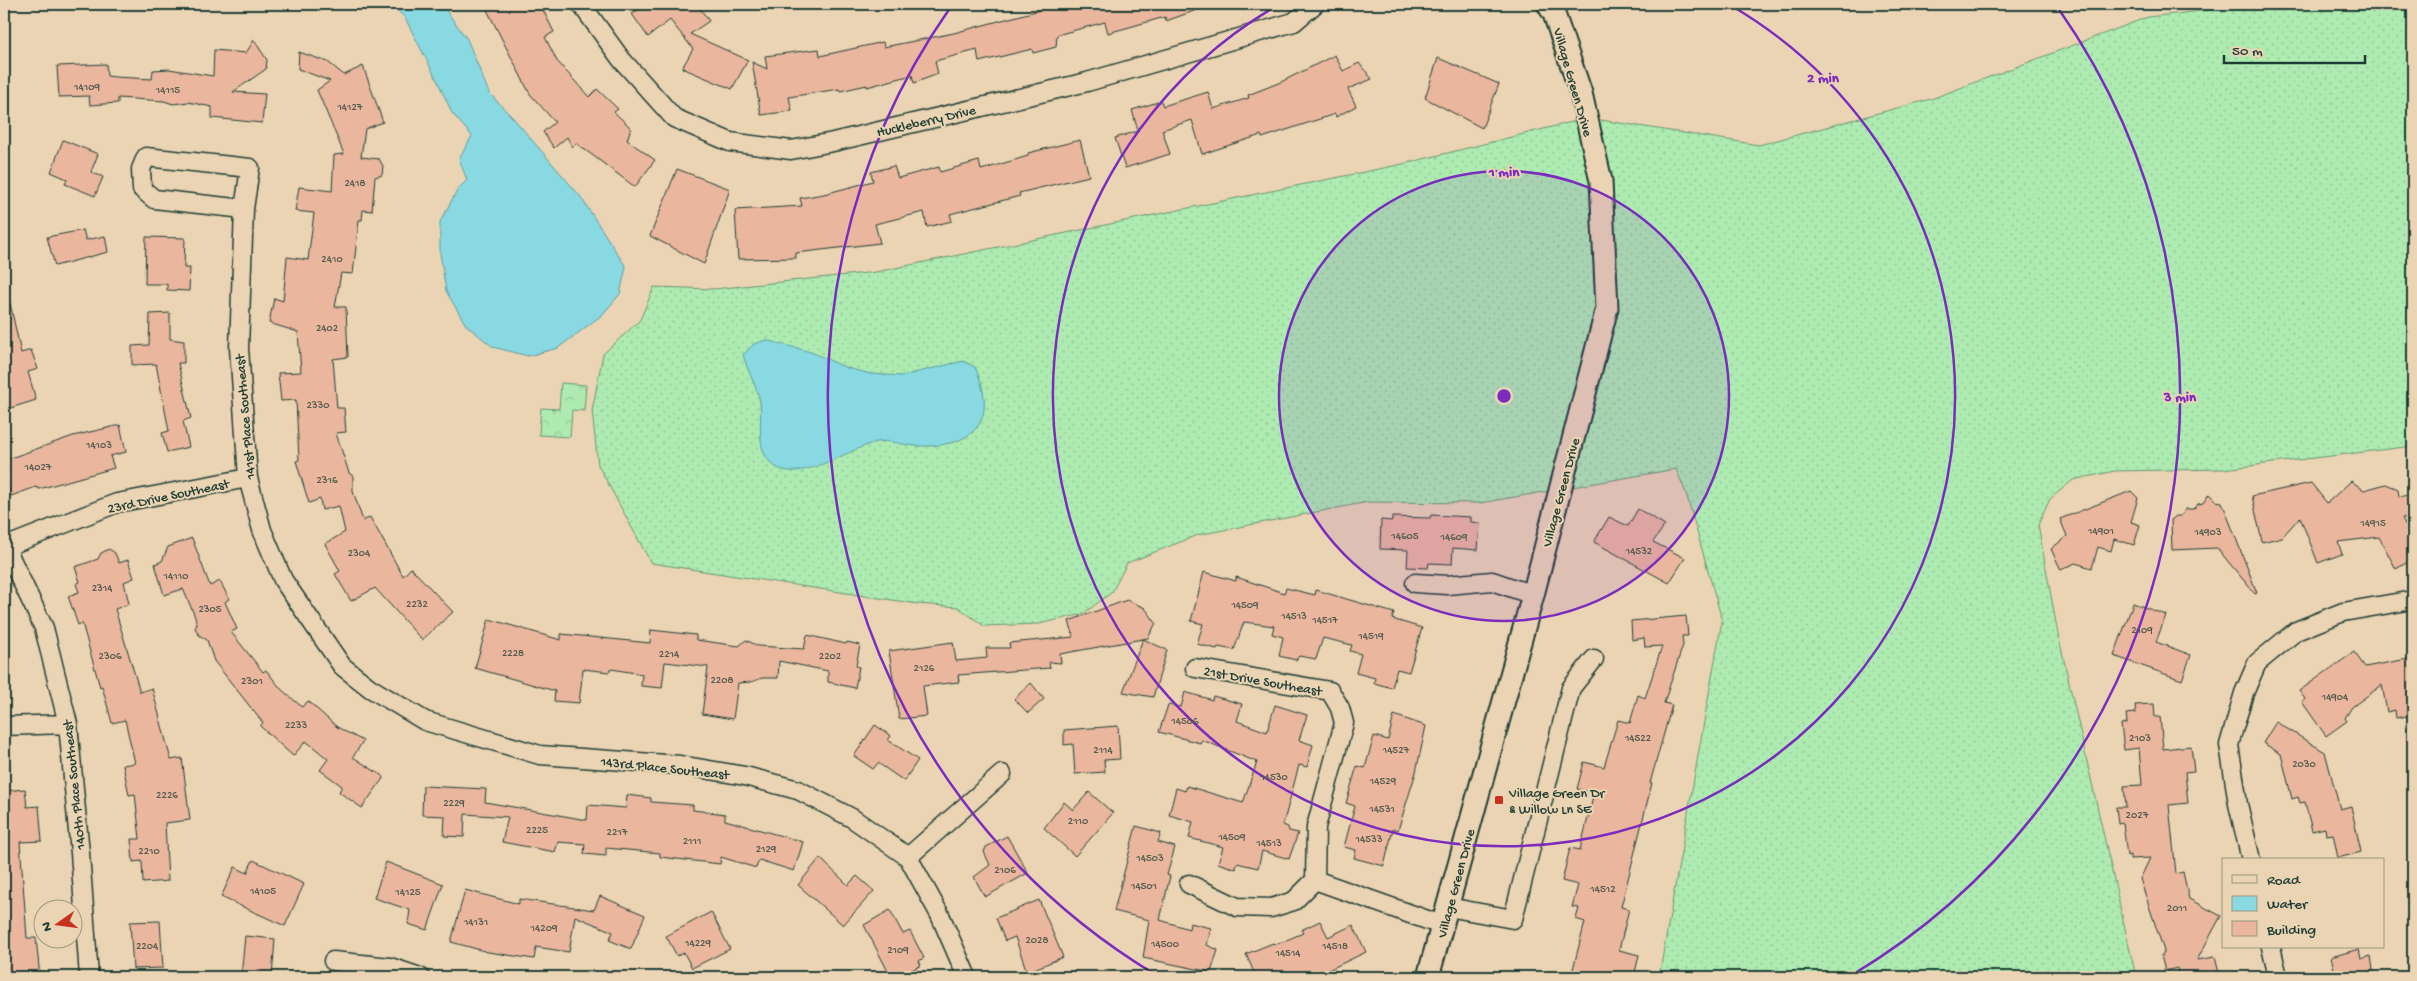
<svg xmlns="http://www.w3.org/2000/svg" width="2417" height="981" viewBox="0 0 2417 981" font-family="'Gochi Hand',sans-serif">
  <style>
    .grass { fill: url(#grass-dots); stroke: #669472 }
    .park { fill: url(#park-crowns); stroke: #669472 }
    .water { fill: #89d9e3; stroke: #5f9b9d }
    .building { fill: #ebb69e; stroke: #1f3d34 }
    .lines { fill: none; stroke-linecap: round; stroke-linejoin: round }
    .minor-casing { stroke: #1f3d34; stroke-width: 21 }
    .tertiary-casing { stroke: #1f3d34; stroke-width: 25 }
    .minor { stroke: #ebd4b3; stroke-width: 18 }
    .tertiary { stroke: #ebd4b3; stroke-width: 21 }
    .ring { fill: none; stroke: #7b2cbf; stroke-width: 2.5 }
    .poi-dot { fill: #c8321e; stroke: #ebd4b3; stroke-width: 2 }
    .labels { text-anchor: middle; stroke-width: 4; stroke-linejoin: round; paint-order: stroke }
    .number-label { font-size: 11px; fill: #525b4e }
    .street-label { font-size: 14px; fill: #1f3d34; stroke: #ebd4b3 }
    .poi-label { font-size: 14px; fill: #1f3d34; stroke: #ebd4b3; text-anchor: start }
    .centre { fill: #7b2cbf; stroke: #ebd4b3; stroke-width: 2.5 }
    .ring-label { font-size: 15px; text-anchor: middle; font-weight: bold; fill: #7b2cbf; stroke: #ebd4b3; stroke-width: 4; stroke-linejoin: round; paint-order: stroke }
  </style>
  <defs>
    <pattern id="grass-dots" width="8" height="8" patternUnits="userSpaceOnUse" patternTransform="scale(1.25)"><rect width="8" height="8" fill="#aeebb1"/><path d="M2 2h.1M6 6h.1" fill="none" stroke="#95ca99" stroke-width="1.8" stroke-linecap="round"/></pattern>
    <pattern id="park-crowns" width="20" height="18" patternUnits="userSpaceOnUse" patternTransform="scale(1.25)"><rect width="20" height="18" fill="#aeebb1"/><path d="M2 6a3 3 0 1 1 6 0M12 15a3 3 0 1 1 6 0" fill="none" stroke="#95ca99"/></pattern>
  </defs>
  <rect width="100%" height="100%" fill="#ebd4b3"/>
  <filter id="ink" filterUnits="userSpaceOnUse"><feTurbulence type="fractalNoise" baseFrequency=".02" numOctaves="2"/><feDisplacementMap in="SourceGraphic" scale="10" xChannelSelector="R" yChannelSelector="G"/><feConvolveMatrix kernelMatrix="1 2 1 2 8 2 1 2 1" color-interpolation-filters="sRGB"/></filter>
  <g filter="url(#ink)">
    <path class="grass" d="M2263,4H2413V446L2224,469L2115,471L2073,480L2050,499L2038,525L2058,634L2136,977H1659L1722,620L1686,493L1676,469L1480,503L1368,502L1198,535L1127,563L1112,592L1083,614L1039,624L984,626L958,607L918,604L651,563L598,465L592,411L603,354L640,320L654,287L714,289L876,272L1403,164L1588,118L1759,145L1931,99L2148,17Z"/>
    <path class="park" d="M561,383L586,385L584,411L572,410L570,437L539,435L541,408L559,409Z"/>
    <path class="water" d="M391,4L442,5L467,39L489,93L514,119L580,196L626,267L620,294L602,315L558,348L528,356L493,347L466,325L446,291L440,253V222L458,189L467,180L459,159L472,136L452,113L438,82L405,18Z
      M766,340L811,352L847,368L871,374L902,376L963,361L975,367C998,418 978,446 922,446C906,447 892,439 877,442C849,448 795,488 771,463C754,447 764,417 759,397C755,383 747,370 743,355L754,344Z"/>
    <path class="building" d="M484,4H540L554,32L545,37L557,61L589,97L597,89L618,109L614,112L631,128L627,140L655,160L635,187L576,143L572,147L567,137L554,148L543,132L555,122L530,94Z
      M646,4H697L709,21L690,34L748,60L732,89L682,68L693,49L670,20L648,37L632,14Z
      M1062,4H1207L1208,6L1166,21L1165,17L1108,33L1105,22L1057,35L1056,47L1033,53L1032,49L979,62L977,50L935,61L938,74L914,83L912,75L867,87V85L840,91L839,89L789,97L792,111L761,115L752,62L767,69L765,56L819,49L820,56L883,42L884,47L954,33Z
      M254,40L267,60L266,69L233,92L265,94L262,123L212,118V107L188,102L173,104L164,101L118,98V103L90,105L89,96L59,97L57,66L106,64L107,76L115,77L152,79L153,70L169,69L213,76L214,50L246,53Z
      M299,52L328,62L344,75L363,66L383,122L365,129L361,157L379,159L383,166L382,175L375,177L372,211L363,210L362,220H359L353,274L341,273L335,307H346L348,357L333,359L337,408H344L346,432L336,433L349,473L353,476V491L363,521L370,517L403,576L411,568L453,612L422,640L375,588L351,601L335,574L340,571L325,544L345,532L339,506L322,510L320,499L309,503L296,461L299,460L296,400L281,401L278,373L301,372L298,332L269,323L274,298L283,301L287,257L308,260L314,213L295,211L299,187L332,191L334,155L344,154L317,90L330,81L298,69Z
      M1335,55L1343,71L1359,63L1372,79L1348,89L1356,106L1336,117L1335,114L1262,138L1261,135L1202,154L1192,120L1162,130L1170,154L1125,168L1115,138L1138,131L1132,110L1161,101L1163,106L1208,92L1213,109L1249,98L1248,95L1281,82Z
      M1438,58L1499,84L1482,128L1425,98Z
      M63,140L98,154L91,172L103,177L95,196L65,184L67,179L51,172Z
      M1080,140L1089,176L1019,193L1020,196L950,214L952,221L927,227L924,212L875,224L880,243L796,253V258L738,259L735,210L802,206L800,198L824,194L873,181L871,172L894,166L898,178L939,167L940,172L979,161L981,170L1028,156V153Z
      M677,169L730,189L704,264L650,236Z
      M83,230L86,240L105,236L108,252L55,266L47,237Z
      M146,237L185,238L184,268H190L189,291L167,290V284H145Z
      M4,303H10L21,353L31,350L38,369L28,372L36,400L4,410Z
      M170,313V339L184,341V363H178L191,418L183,421L189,447L167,452L162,433L169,431L156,364L132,365V346L149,345L150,314Z
      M120,425L126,452L110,456L114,468L39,489L36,487L11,496L6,479L9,472L5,460L73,436Z
      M2351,481L2364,490L2386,484L2398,489L2399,497L2408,495L2411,517L2402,518L2413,540V559L2396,569L2379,537L2338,542L2342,554L2318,563L2300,517L2282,537L2262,542L2252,496L2311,483L2327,503Z
      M2131,491L2138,498L2131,522L2140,525L2134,545L2114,539L2111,551L2098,547L2092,568L2075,563L2061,570L2051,549L2067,536L2060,519Z
      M2209,494L2216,501L2222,502L2257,593L2255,594L2217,548L2172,550L2171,520L2176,516H2181L2186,509H2193L2198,504L2203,503Z
      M1638,509L1665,525L1653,542L1685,558L1669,583L1594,542L1609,517L1628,526Z
      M1431,515L1471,517V522L1480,523L1478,550L1453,548L1452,564L1429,563L1428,568L1407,567L1408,550L1380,549L1381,520L1392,521V517L1430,518Z
      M192,538L210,586L220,581L229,599L225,602L237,629L231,632L263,672L266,670L281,689L302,707L308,701L337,727L363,741L353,757L384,777L362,808L339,792L342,786L320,770L328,759L306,741L293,756L260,726L263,723L214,661L207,640L199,635L195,628L197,624L194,614L183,589L164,595L155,564L162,561L168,547Z
      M109,549L115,553L119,563L128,560L134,578L124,582L129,604L115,609L140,692L152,688L171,760L182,758L190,820L165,823L168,881L143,883L142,861L133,862L131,839H140L135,794L129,795L123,765L135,763L125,720L112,723L102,686L100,687L82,623L78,625L68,596L79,592L76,584L80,582L75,567L98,559L101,553Z
      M1204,572L1236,581V577L1284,593L1286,588L1315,595L1316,590L1394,613L1392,619L1422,628L1409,672L1397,669L1392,688L1374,683L1375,678L1356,673L1361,654L1350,651L1352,645L1323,638L1316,659L1299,656L1296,660L1279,656L1283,637L1272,634L1274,626L1244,622L1234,650L1218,647L1217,649L1197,644L1203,624L1191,621Z
      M1127,600L1145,608L1156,623L1148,638L1060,654L1061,663L1049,662L1050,668L958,675L959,682L923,686L927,716L899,719L889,651L953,642L956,661L987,658L986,648H1010L1009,643L1074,637L1069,621Z
      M2133,603L2166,615L2156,642L2191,655L2182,680L2114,656Z
      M1686,616L1688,636H1682L1683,645L1664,703L1672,705L1650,783H1652L1621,907L1629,909L1619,950L1639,955L1634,977H1571L1585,922L1576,919L1579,908L1572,907L1578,885L1562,881L1570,848L1580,850L1594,793L1577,789L1584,762L1604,767L1618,720L1630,723L1638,695L1645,698L1662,646L1645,647L1644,638L1632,640L1631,621Z
      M489,619L561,640V634L650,643L651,630L696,635V640L739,646L746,640L758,646L804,649L807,635L846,644L847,642L860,645L856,666L859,667L855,688L828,682V671L779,661L778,678H762L751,682L738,683L733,719L702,714L708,667L665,662L662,688L641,686L642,674L611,669L609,672L583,669L579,703L554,701L555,691L475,668Z
      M1143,639L1167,650L1153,697L1123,692Z
      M2354,652L2365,667L2413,658V715L2396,718L2395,710L2387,712L2382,685L2352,707L2345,718L2347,721L2326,736L2302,702L2305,699L2299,691Z
      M1031,683L1044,699L1028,713L1014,699Z
      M1185,692L1212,700L1213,696L1242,704L1237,721L1267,732L1275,705L1307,715L1299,740L1313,745L1307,767L1299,765L1283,825L1288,827L1289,831L1298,833L1289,859L1262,851L1258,868L1237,863L1236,869L1218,863L1223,847L1189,838L1193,822L1169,815L1176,788L1185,791L1187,786L1243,803L1257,762L1202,740L1200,743L1159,732L1168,705L1181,707Z
      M2154,704L2155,717H2160L2163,749L2191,746L2194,771L2185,772L2188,803L2169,805L2176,874L2183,872L2189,899L2221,916L2197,960L2215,957L2220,977H2179L2177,968L2165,971L2161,956L2164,951L2140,879L2150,858L2130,859V855L2127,856L2123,823L2118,824L2116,807H2126L2124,786L2142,785L2139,748L2124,750L2121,724L2127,723L2126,714L2136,713L2135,705Z
      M1394,715L1426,726L1416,772L1398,830L1393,829L1384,866L1354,858L1356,850L1344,847L1355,806L1346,803L1357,766L1365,768L1374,736L1388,740Z
      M2276,722L2325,752L2340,809L2351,806L2361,852L2338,858L2333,834L2326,835L2325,828L2312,831L2305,802L2300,803L2298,797L2292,799L2281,754L2263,743Z
      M875,725L891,736L888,740L918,760L904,781L878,763L873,769L854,756Z
      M1118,726L1120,759L1104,760L1105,772L1075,774L1073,744L1064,745V730Z
      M423,786L486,789L485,802L587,820L588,805L626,808L627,795L651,798V802L693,805V810L725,814V820L803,842L794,871L759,860L756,868L721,857L720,864L660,857V853L606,848V856L584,854L585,844L558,842L555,852L502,842L508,817L465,814L464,837L444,836L445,816L422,815Z
      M25,789L27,807L39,806L42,841L20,842L27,938H36L40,977H8L4,931V791Z
      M1089,792L1113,813L1075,856L1044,828L1064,802L1073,810Z
      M1136,826L1161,833L1158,842L1175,847L1167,875L1170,876L1160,920L1189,929L1190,923L1211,928L1207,945L1218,950L1211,972L1143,958L1149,920L1114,911Z
      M1007,836L1028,873L985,897L974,877L990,865L984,852L986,847Z
      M820,858L848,885L857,876L874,891L843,925L798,885Z
      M253,860L304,884L285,926L221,897L235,867L247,873Z
      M386,862L443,884L427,930L408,924L410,910L374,898Z
      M465,890L519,904V899L594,910L600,896L645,915L631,949L609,940L613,932L575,916L569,952L536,947L534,959L488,952L451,942Z
      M1039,900L1063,957L1027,972L1015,937L1005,941L996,918Z
      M890,910L903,934L910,931L924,958L919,961L921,965L899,977H891L864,925Z
      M711,912L730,949L692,968L684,953L677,956L666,936Z
      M160,921L163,968L133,969L130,922Z
      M1320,921L1328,937L1353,925L1366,952L1322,973L1324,977H1256L1246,954L1273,943L1275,945L1303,933L1301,930Z
      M245,936L275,939L272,977H241Z
      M2359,949L2361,959L2371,956L2374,977H2336L2331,957Z"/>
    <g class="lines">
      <g class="minor-casing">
        <path id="minor" d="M581,4L621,59L674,118L730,142L791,150L833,142L1087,82L1294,22L1315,4
          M244,209L154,199L142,189L141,169L146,157L250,168L244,209L239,348L248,478L262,530L283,580L342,666L370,688L425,721L540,755L680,765L745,776L798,790L852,818L908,857L940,915L967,977
          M4,544L44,628L68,724L80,853L89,977
          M5,547L117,503L248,478
          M1415,583L1447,585L1492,581L1533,595
          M1195,668L1330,691L1340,708L1344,723L1316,827L1315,880L1444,926
          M4,726L68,724
          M908,857L1002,774
          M2251,860L2238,804L2229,745L2244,693L2257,663L2296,631L2343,612L2413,600
          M1189,884L1237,907L1271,908L1294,901L1315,880
          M1448,907L1513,919L1571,688L1594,659
          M2271,947L2278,977
          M333,961L390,967L420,977"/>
      </g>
      <g class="tertiary-casing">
        <path id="tertiary" d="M1428,977L1533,595L1607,308L1601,181L1581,93L1554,14L1548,4"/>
      </g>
      <use href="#minor" class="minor"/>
      <use href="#tertiary" class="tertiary"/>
    </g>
  </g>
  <circle cx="1504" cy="396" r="225" fill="#7b2cbf" fill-opacity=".12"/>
  <g class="ring">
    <circle cx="1504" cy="396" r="225"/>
    <path d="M1730 5A451 451 0 1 1 1278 5"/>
    <path d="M1156 975A676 676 0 0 1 950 8M2058 8A676 676 0 0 1 1852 975"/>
  </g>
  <rect class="poi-dot" x="1494" y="795" width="10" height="10" rx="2.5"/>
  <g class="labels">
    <g class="number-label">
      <text x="87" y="90">14109</text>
      <text x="168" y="93">14115</text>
      <text x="350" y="110">14127</text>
      <text x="355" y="186">2418</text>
      <text x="332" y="262">2410</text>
      <text x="327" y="331">2402</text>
      <text x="318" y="408">2330</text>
      <text x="99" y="448">14103</text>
      <text x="38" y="470">14027</text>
      <text x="327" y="483">2316</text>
      <text x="2373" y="526">14915</text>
      <text x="2101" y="534">14901</text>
      <text x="2208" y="535">14903</text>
      <text x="1405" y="539">14605</text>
      <text x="1454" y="540">14609</text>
      <text x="1639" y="554">14532</text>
      <text x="359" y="556">2304</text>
      <text x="176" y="579">14110</text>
      <text x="102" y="591">2314</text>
      <text x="417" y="607">2232</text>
      <text x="1245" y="608">14509</text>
      <text x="210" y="612">2305</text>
      <text x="1294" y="619">14513</text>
      <text x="1325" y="623">14517</text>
      <text x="2142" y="633">2109</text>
      <text x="1371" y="639">14519</text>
      <text x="513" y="656">2228</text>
      <text x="669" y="657">2214</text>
      <text x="110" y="659">2306</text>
      <text x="830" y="659">2202</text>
      <text x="924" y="671">2126</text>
      <text x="722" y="683">2208</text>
      <text x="252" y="684">2301</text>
      <text x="2335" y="700">14904</text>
      <text x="1185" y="724">14506</text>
      <text x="296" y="728">2233</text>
      <text x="1638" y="741">14522</text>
      <text x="2140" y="741">2103</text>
      <text x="1103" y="753">2114</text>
      <text x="1396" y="753">14527</text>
      <text x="2304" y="767">2030</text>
      <text x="1274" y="780">14530</text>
      <text x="1383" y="784">14529</text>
      <text x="167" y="798">2226</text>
      <text x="454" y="806">2229</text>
      <text x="1382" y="812">14531</text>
      <text x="2137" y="818">2027</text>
      <text x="1078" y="824">2110</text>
      <text x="537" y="833">2225</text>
      <text x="617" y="835">2217</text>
      <text x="1232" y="840">14509</text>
      <text x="1369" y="842">14533</text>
      <text x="692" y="844">2111</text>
      <text x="1269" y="846">14513</text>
      <text x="766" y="852">2129</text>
      <text x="149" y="854">2210</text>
      <text x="1150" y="861">14503</text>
      <text x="1005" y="873">2106</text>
      <text x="1144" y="889">14501</text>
      <text x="1603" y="892">14512</text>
      <text x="263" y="894">14105</text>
      <text x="408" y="895">14125</text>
      <text x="2177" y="911">2011</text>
      <text x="476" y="925">14131</text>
      <text x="544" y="931">14209</text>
      <text x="1037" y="943">2028</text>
      <text x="698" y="946">14229</text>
      <text x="1165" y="947">14500</text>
      <text x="147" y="949">2204</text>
      <text x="1335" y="949">14518</text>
      <text x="898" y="953">2109</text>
      <text x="1288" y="956">14514</text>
    </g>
    <g class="street-label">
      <text transform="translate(1574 82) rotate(74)" y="5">Village Green Drive</text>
      <text transform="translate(926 120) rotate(-13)" y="5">Huckleberry Drive</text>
      <text transform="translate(244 417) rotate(-95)" y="5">141st Place Southeast</text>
      <text transform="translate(1560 492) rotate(-75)" y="5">Village Green Drive</text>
      <text transform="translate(168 495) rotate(-12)" y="5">23rd Drive Southeast</text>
      <text transform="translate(1263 680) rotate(10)" y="5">21st Drive Southeast</text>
      <text transform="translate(665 767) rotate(6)" y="5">143rd Place Southeast</text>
      <text transform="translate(73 785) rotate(-96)" y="5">140th Place Southeast</text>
      <text transform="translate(1455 883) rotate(-75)" y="5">Village Green Drive</text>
    </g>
    <g class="poi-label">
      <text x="1509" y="797">Village Green Dr<tspan x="1509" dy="16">&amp; Willow Ln SE</tspan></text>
    </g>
  </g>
  <circle cx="1504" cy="396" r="8" class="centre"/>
  <g class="ring-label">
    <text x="1823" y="82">2 min</text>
    <text x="1504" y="176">1 min</text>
    <text x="2180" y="401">3 min</text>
  </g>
  <rect width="2417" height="981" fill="none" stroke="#ebd4b3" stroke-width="20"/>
  <rect x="10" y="10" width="2397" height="961" fill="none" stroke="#1f3d34" stroke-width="2" filter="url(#ink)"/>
  <rect x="2222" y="858" width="162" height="90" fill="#ebd4b3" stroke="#999880"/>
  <rect x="2232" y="875" width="25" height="8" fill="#ebd4b3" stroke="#999880"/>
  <text x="2267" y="884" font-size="15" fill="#1f3d34">Road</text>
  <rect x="2232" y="896" width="25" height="15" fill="#89d9e3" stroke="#999880"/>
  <text x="2267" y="908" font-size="15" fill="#1f3d34">Water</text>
  <rect x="2232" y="921" width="25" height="15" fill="#ebb69e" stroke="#999880"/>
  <text x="2267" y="934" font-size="15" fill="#1f3d34">Building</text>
  <g transform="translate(58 924) rotate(256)"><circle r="24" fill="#ebd4b3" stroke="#999880"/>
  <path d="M0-4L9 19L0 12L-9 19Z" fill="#c8321e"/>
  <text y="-8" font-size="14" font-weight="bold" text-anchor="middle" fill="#1f3d34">N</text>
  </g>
  <path d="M2224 55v8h141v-8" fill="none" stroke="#1f3d34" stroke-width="2.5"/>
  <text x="2232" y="55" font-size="15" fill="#1f3d34" stroke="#ebd4b3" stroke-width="4" paint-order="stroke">50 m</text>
</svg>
